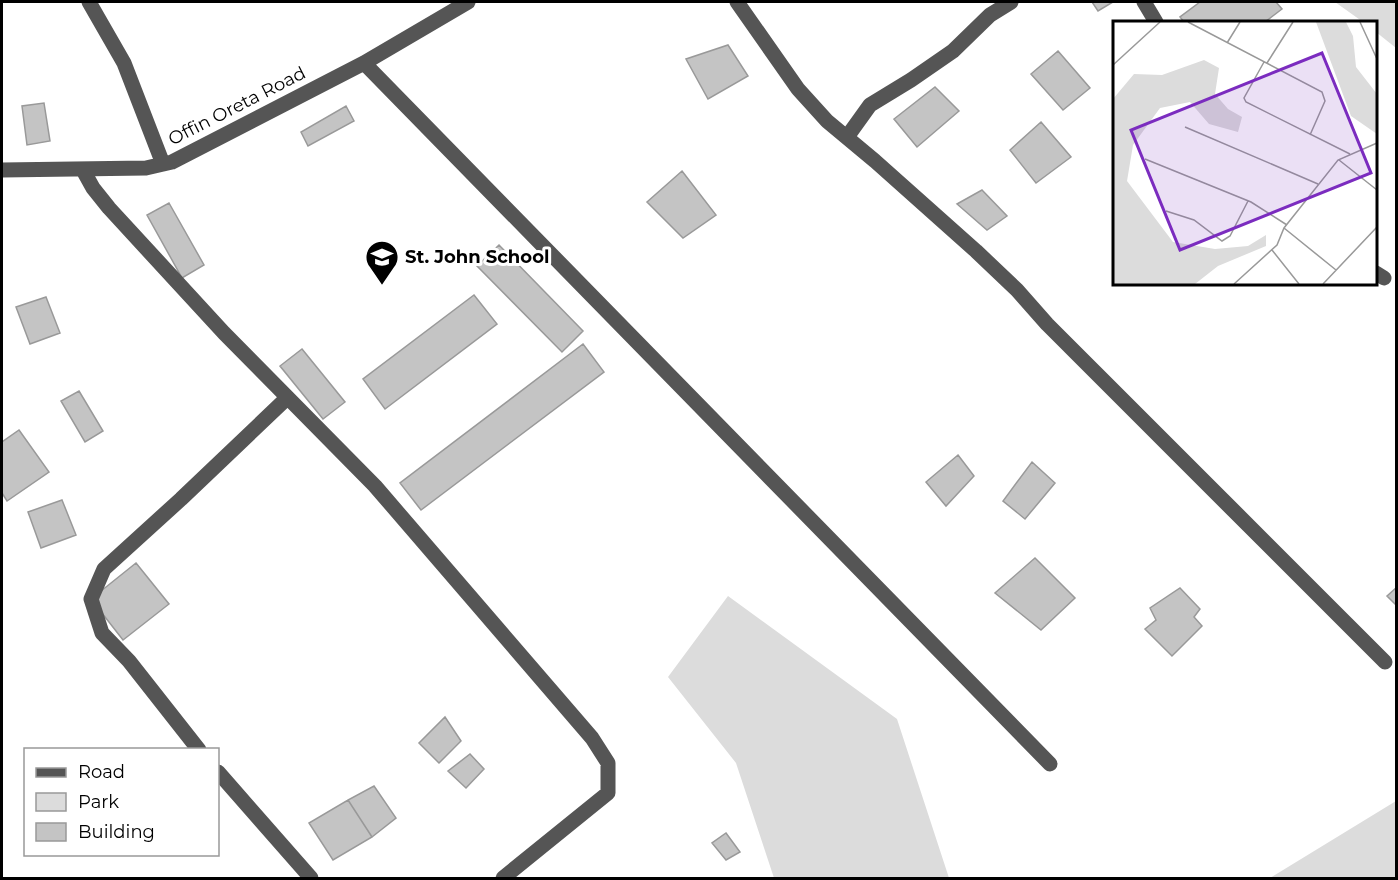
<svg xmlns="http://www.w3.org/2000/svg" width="1398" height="880" viewBox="0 0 1398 880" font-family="Montserrat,sans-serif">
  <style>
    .green { fill: #dcdcdc }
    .building { fill: #c4c4c4; stroke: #999; stroke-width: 1.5 }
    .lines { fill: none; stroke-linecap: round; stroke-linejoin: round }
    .minor { stroke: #555; stroke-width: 15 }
    .labels { text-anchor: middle; stroke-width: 6; stroke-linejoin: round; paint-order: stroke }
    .street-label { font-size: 18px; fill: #000; stroke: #fff }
    .poi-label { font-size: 18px; font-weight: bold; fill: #000; stroke: #fff; text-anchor: start }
    .inset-road { fill: none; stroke: #999; stroke-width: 1.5 }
    .view { fill: #7b2cbf; fill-opacity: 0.15; stroke: #7b2cbf; stroke-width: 3 }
    .inset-edge { fill: none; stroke: #000; stroke-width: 3 }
  </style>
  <rect width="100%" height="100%" fill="#fff"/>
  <path class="green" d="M1335,2H1396V48L1376,32V22H1363Z
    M728,596L897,719L949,878H774L736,763L668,677Z
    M1396,801V878H1270Z"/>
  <path class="building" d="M1092,2H1113L1098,11Z
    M1200,2H1276L1282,9L1265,22H1184L1180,17Z
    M728,45L748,76L708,99L686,59Z
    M1058,51L1090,88L1063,110L1031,74Z
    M935,87L959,111L917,147L894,119Z
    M44,103L50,141L27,145L22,106Z
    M346,106L354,121L308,146L301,132Z
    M1041,122L1071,157L1036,183L1010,150Z
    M682,171L716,215L683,238L647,202Z
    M982,190L1007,216L987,230L957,204Z
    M169,203L204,265L182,278L147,215Z
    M499,245L583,331L562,352L477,266Z
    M474,295L497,324L385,409L363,379Z
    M46,297L60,333L30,344L16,307Z
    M583,344L604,372L421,510L400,483Z
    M302,349L345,402L323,419L280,366Z
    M79,391L103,431L85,442L61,401Z
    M19,430L49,472L7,501L2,493V442Z
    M958,455L974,476L946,506L926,482Z
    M1032,462L1055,483L1025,519L1003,501Z
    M62,500L76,535L41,548L28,512Z
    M1035,558L1075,598L1041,630L995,593Z
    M136,563L169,604L123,640L91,599Z
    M1180,588L1200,609L1194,617L1202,626L1172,656L1145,629L1156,620L1150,608Z
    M1396,588V605L1387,596Z
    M445,717L461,741L439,763L419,743Z
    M470,754L484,769L466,788L448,771Z
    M374,786L396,818L372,837L348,800Z
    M348,800L372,837L333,860L309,823Z
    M726,833L740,852L726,860L712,843Z"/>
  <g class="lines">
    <path class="minor" d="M89,2L124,63L163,164
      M737,2L798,89L827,121L875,161L976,251L1017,290L1047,324L1385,662
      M1144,2L1156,22
      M364,63L1050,764
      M847,137L870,105L911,80L953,51L990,15L1011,2
      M2,170L146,168L172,162L364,63L468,2
      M83,170L93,188L109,208L224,333L375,486L592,738L608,763V793L503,878
      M1376,273L1384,278
      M199,750L129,661L102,633L91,599L104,569L181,499L287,398
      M218,772L311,878"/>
  </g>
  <defs>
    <g id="school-pin" transform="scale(1.725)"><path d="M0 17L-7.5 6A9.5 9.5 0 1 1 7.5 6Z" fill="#000" stroke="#fff"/><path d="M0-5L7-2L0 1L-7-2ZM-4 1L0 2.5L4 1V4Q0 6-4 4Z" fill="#fff"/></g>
  </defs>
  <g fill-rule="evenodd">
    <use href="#school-pin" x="382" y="257"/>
  </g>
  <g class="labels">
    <g class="street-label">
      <text transform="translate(237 106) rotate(-27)" y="6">Offin Oreta Road</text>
    </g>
    <g class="poi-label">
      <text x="405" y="263">St. John School</text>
    </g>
  </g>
  <g transform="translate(1113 21)">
    <rect width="264" height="264" fill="#fff"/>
    <path d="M203,1H233L240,15L243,46L264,73V113L238,95ZM91,39L106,47L102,73L115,88L129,96L125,111L96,103L77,81L47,87L20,124L14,160L60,221L102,228L135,225L153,214V225L105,245L82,263H0V78L21,53L49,54Z" fill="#dcdcdc"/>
    <path class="inset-road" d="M75,1L209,71L212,80L197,114M247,1L264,38M114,22L127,1M151,41L131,77L133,81L237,133M154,42L180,1M0,44L47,1M72,106L205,163M32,138L138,181L174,204M226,139L264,169M53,190L81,199L109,220L117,215L135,180M171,207L223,249M159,229L186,263M121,263L164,224L171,207L225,139L264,122M210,263L264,206"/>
    <path class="view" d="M209,32L258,152L67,229L18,109Z"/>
    <rect width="264" height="264" class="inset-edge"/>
  </g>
  <rect width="1398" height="880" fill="none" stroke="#000000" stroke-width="6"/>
  <rect x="24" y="748" width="195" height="108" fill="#ffffff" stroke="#999999" stroke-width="1.5"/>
  <rect x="36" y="768" width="30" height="9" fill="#555555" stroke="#999999" stroke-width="1.5"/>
  <text x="78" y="778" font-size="18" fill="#000000">Road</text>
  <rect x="36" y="793" width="30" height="18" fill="#dcdcdc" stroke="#999999" stroke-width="1.5"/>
  <text x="78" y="808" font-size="18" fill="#000000">Park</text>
  <rect x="36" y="823" width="30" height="18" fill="#c4c4c4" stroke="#999999" stroke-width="1.5"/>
  <text x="78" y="838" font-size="18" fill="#000000">Building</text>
</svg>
